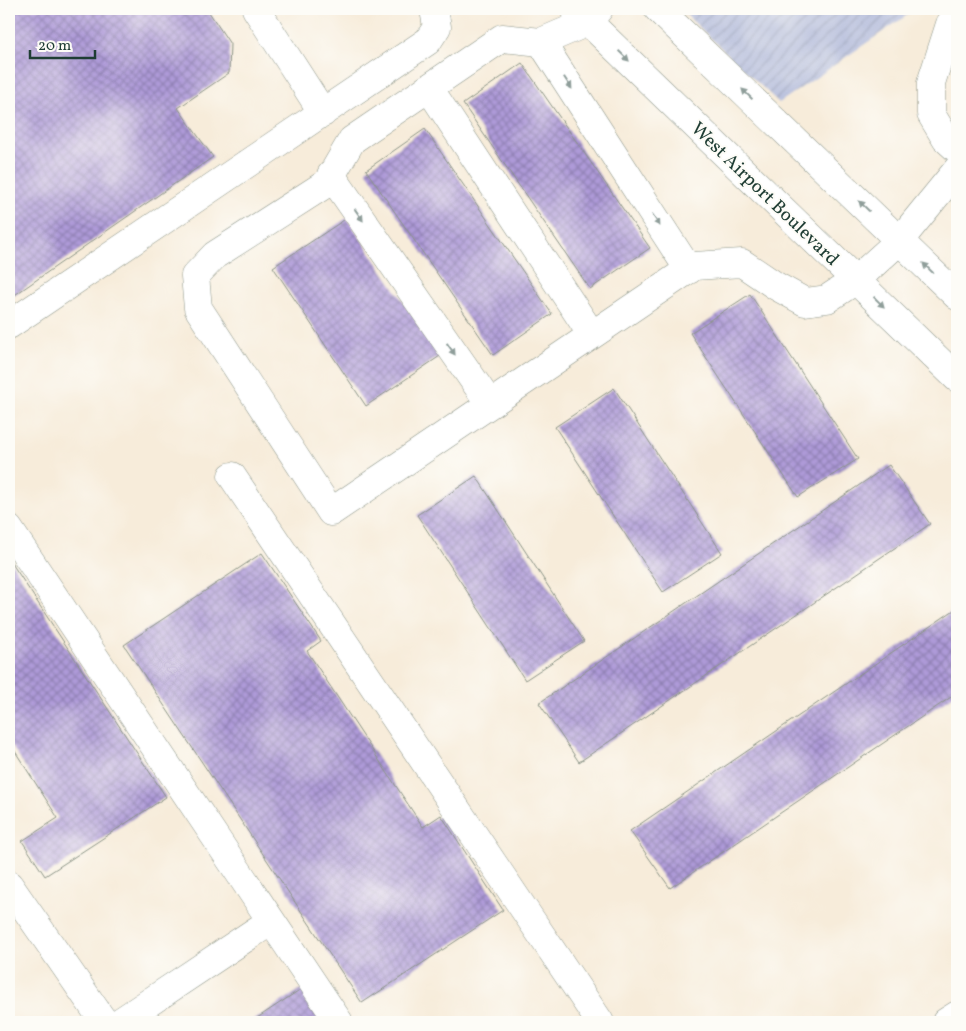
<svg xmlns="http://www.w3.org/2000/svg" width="966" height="1031" viewBox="0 0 966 1031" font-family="Vollkorn,serif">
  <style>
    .industrial { fill: url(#industrial-furrows) }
    .building { fill: url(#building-cross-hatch) }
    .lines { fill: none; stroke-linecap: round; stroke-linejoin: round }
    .minor-casing { stroke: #8b9487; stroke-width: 29 }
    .major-casing { stroke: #8b9487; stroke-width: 29 }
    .minor { stroke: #fff; stroke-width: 28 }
    .major { stroke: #fff; stroke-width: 28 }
    .oneway { fill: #8f9e9a }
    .labels { text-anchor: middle; stroke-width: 4; stroke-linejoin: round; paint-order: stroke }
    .street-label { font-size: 19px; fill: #1f3d34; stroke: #fdfcf7 }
  </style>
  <defs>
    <pattern id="industrial-furrows" width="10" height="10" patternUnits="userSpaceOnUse" patternTransform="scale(1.25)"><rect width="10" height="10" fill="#bcc3de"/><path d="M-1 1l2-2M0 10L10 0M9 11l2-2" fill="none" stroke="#a1a8bf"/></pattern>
    <pattern id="building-cross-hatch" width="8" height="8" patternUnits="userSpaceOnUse" patternTransform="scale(1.25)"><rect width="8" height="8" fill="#ae9ad8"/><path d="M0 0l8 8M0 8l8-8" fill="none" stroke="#8d7fb0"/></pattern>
  </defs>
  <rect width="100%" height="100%" fill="#fdfcf7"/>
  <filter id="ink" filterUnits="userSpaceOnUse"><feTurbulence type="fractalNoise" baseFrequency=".02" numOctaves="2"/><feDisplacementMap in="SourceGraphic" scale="10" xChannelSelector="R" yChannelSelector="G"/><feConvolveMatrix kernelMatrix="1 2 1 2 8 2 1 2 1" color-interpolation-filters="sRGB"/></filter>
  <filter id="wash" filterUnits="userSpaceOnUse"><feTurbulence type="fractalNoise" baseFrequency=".0096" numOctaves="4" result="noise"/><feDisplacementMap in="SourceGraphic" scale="20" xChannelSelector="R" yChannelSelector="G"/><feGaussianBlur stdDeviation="1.12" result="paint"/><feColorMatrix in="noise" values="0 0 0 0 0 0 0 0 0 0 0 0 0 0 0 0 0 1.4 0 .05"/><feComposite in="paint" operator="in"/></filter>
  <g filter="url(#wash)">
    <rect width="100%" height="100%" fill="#f7ecda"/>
    <path class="industrial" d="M680,9H916L779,103Z"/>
    <g id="blocks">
      <path class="building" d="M9,9H207L230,44L229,73L178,108L213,157L9,299Z
        M522,63L650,248L590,289L463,104Z
        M425,129L552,314L493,355L366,170Z
        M347,218L440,356L366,406L273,267Z
        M750,294L858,459L798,497L690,333Z
        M614,388L722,553L663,592L555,427Z
        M889,465L930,524L579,762L539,703Z
        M476,476L584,641L525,680L417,515Z
        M262,553L321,641L307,651L423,827L441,815L503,910L362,1003L124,645Z
        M9,559L166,797L45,876L22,841L58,818L9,742Z
        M957,608V693L670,888L630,831Z
        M301,989L324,1022H251Z"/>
    </g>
  </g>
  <g filter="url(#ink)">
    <use href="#blocks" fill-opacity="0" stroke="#8b9487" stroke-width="1"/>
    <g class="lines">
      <g class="minor-casing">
        <path id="minor" d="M256,9L323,113
          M599,9L588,22L541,42L502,38L352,140L327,183L215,255L195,276L198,308L331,512L694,266L742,263L776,286L805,302L827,299L856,280L900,240L957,170
          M957,17L950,24L931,83V114L946,139L957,149
          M541,42L689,270
          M429,88L592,335
          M331,175L490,404
          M9,325L428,41L437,27L434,9
          M232,476L600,1022
          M9,529L339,1022
          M9,885L104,1022
          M120,1022L271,921"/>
      </g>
      <g class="major-casing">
        <path id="major" d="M575,9L957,378
          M658,9L957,296
          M946,1022L957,1015"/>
      </g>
      <use href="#minor" class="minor"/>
      <use href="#major" class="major"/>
    </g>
    <defs><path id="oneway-solid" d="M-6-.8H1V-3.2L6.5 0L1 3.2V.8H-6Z" transform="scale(1.25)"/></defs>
    <g class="oneway">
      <use href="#oneway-solid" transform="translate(624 56) rotate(44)"/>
      <use href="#oneway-solid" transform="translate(568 83) rotate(57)"/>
      <use href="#oneway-solid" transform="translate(747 94) rotate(-136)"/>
      <use href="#oneway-solid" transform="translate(864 206) rotate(-136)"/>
      <use href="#oneway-solid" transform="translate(359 215) rotate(55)"/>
      <use href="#oneway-solid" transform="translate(656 220) rotate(57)"/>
      <use href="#oneway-solid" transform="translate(928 268) rotate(-136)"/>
      <use href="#oneway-solid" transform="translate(879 302) rotate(44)"/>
      <use href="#oneway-solid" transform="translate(451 349) rotate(55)"/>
    </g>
  </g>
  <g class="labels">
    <g class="street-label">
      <text transform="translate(766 193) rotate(44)" y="7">West Airport Boulevard</text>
    </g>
  </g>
  <rect width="966" height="1031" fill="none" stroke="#fdfcf7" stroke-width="30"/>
  <path d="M30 50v8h65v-8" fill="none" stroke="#1f3d34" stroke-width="2.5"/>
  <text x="38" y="50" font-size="15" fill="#1f3d34" stroke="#fdfcf7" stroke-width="4" paint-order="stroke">20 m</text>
</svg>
